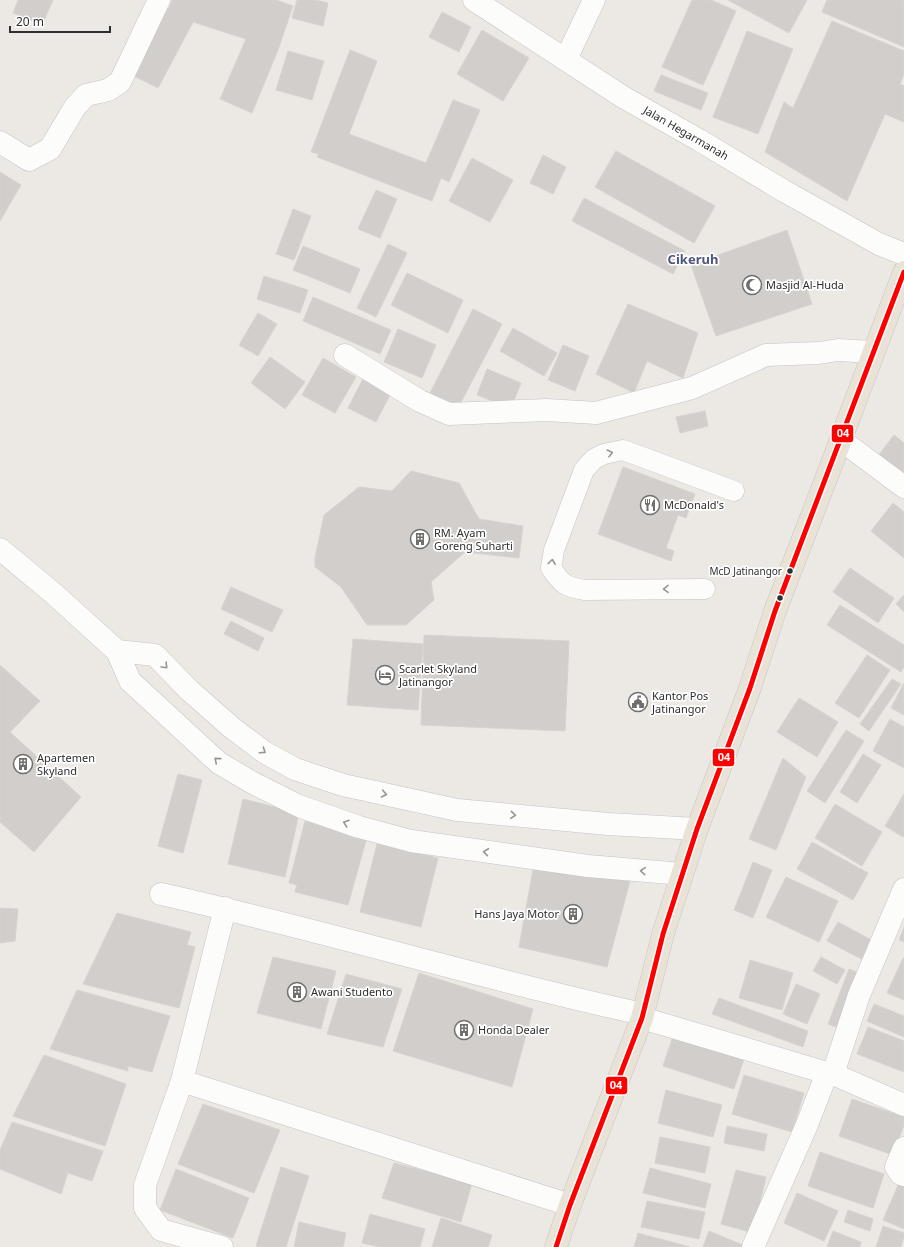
<svg xmlns="http://www.w3.org/2000/svg" width="904" height="1247" viewBox="0 0 904 1247" font-family="'Noto Sans',sans-serif">
  <style>
    .building { fill: #d1cecb; stroke: #d7d4d0 }
    .lines { fill: none; stroke-linecap: round; stroke-linejoin: round }
    .service-casing { stroke: #c5c4c5; stroke-width: 21 }
    .minor-casing { stroke: #c5c4c5; stroke-width: 23 }
    .trunk-casing { stroke: #c6c5c4; stroke-width: 23 }
    .service { stroke: #fcfcfb; stroke-width: 20 }
    .minor { stroke: #fcfcfb; stroke-width: 22 }
    .trunk { stroke: #e9e2d6; stroke-width: 22 }
    .bus-1-casing { stroke: #fff; stroke-width: 8 }
    .bus-1 { stroke: #f00; stroke-width: 5 }
    .oneway { stroke: #959594 }
    .bus-dot { fill: #2e2e2e; stroke: #fff; stroke-width: 1.5 }
    .labels { text-anchor: middle; stroke-width: 3.5; stroke-linejoin: round; paint-order: stroke }
    .bus-label { font-size: 10px; fill: #2e2e2e; stroke: #fff; text-anchor: end }
    .street-label { font-size: 11px; fill: #2e2e2e; stroke: #fff }
    .poi-label { font-size: 11px; fill: #2e2e2e; stroke: #fff; text-anchor: start }
    .quarter-label { font-size: 13px; font-weight: bold; fill: #4d5680; stroke: #fff }
    .line-badge { stroke: #fff; stroke-width: 1.5 }
    .badge-label { font-size: 11px; text-anchor: middle; font-weight: bold; fill: #fff }
  </style>
  <rect width="100%" height="100%" fill="#ece8e4"/>
  <path class="building" d="M18,0H53L42,25L13,13Z
    M172,0H276L293,6L278,50L252,113L220,99L246,39L193,22L158,88L132,75L168,8L169,9Z
    M297,0H316L328,3L323,26L292,18Z
    M692,0H711L736,11L703,85L662,67Z
    M728,0H807L789,33Z
    M827,0H904V47L822,12Z
    M442,12L471,27L459,52L429,37Z
    M832,21L904,51V74L900,84L904,86V122L885,114L847,201L765,152L784,102L793,108Z
    M482,30L529,58L503,101L457,74Z
    M747,31L793,49L758,134L713,117Z
    M350,50L377,61L349,134L426,163L453,100L480,110L449,182L441,178L432,201L317,157L319,154L311,152Z
    M288,51L324,61L312,100L276,90Z
    M661,75L708,93L701,110L654,91Z
    M616,151L715,206L694,243L595,187Z
    M543,155L566,167L553,194L530,183Z
    M472,158L513,180L490,222L449,201Z
    M0,172L21,185L0,221Z
    M376,190L397,199L380,238L358,229Z
    M584,198L685,251L673,274L572,221Z
    M293,209L311,216L294,260L276,254Z
    M787,230L812,304L716,336L691,265Z
    M388,244L407,253L376,317L357,308Z
    M303,246L360,269L350,293L293,270Z
    M407,273L463,300L448,333L391,305Z
    M264,276L308,290L300,313L257,299Z
    M313,297L391,330L380,354L303,321Z
    M628,304L698,333L683,378L647,361L634,393L596,374Z
    M473,309L502,324L458,408L430,393Z
    M258,313L277,324L258,356L239,345Z
    M513,328L557,353L544,376L500,351Z
    M398,329L436,345L422,378L384,362Z
    M563,345L589,356L575,391L548,380Z
    M270,357L305,382L285,409L251,383Z
    M323,358L356,377L335,413L302,395Z
    M487,369L521,383L511,408L477,395Z
    M365,375L393,389L376,422L348,408Z
    M705,411L708,426L680,433L676,417Z
    M894,435L904,443V482L875,460Z
    M623,467L695,494L686,518L678,515L666,548L674,551L671,561L598,534Z
    M411,471L459,483L479,519L523,526L519,558L465,552L431,582L434,600L406,625H367L341,587L315,567V558L324,515L359,487L392,491Z
    M893,503L904,512V558L871,531Z
    M850,568L894,598L878,623L833,592Z
    M231,587L283,610L272,632L221,609Z
    M904,595V612L896,604Z
    M840,605L904,645V667L901,672L827,625Z
    M231,621L264,638L258,651L224,634Z
    M424,635L569,641L565,731L421,725Z
    M353,639L423,644L418,710L347,705Z
    M867,655L890,670L859,718L835,703Z
    M0,665L40,701L10,732L81,797L34,852L0,822Z
    M892,679L901,684L869,731L860,724Z
    M904,683V715L891,708Z
    M799,698L838,722L817,757L777,732Z
    M890,719L904,727V768L873,751Z
    M846,730L864,741L825,803L807,791Z
    M863,754L881,765L857,803L840,792Z
    M783,758L806,777L776,850L749,839Z
    M178,774L202,780L183,853L158,846Z
    M904,794V835L903,837L885,826Z
    M243,799L299,813L285,877L228,864Z
    M835,804L882,832L862,866L815,838Z
    M305,821L367,837L348,905L295,892L297,885L289,883Z
    M812,842L868,873L853,900L797,869Z
    M377,844L438,858L421,927L360,912Z
    M753,862L772,870L753,918L734,910Z
    M534,864L630,881L607,967L519,947Z
    M786,877L838,901L819,942L766,917Z
    M0,908L18,909L15,941L0,943Z
    M117,913L191,932L187,945L195,947L179,1008L83,984Z
    M838,922L879,944L869,963L827,941Z
    M904,927V942L899,940Z
    M273,957L336,971L321,1029L257,1013Z
    M821,957L845,970L837,984L813,971Z
    M903,958L904,959V1000L887,993Z
    M750,960L793,973L782,1010L739,998Z
    M849,969L865,975L844,1030L828,1024Z
    M419,973L533,1009L512,1087L393,1051Z
    M346,974L402,989L383,1047L327,1034Z
    M796,984L820,994L807,1024L783,1014Z
    M77,990L170,1016L152,1072L128,1066V1071L50,1049Z
    M719,998L808,1031L803,1047L712,1014Z
    M874,1004L904,1016V1037L867,1021Z
    M868,1027L904,1041V1072L857,1054Z
    M673,1036L744,1059L734,1089L663,1066Z
    M44,1055L126,1084L105,1146L13,1116Z
    M744,1075L804,1093L792,1132L732,1114Z
    M666,1090L722,1105L713,1137L658,1123Z
    M852,1099L904,1117V1125L893,1155L839,1136Z
    M203,1104L280,1130L254,1193L178,1164Z
    M12,1122L103,1151L92,1181L68,1173L61,1194L0,1169V1150Z
    M727,1126L767,1134L764,1151L724,1143Z
    M660,1137L710,1147L705,1173L655,1163Z
    M820,1152L884,1174L873,1208L808,1186Z
    M394,1163L472,1183L461,1222L382,1198Z
    M281,1167L309,1176L286,1247H258L256,1246Z
    M650,1168L711,1184L705,1208L643,1193Z
    M176,1169L249,1198L233,1238L160,1210Z
    M736,1170L766,1177L753,1233L721,1224Z
    M899,1183L904,1185V1229L883,1220Z
    M797,1193L838,1211L824,1241L784,1223Z
    M647,1201L705,1212L699,1239L641,1227Z
    M848,1210L873,1219L870,1231L844,1222Z
    M370,1214L425,1229L420,1247H380L362,1243Z
    M441,1218L492,1235L488,1247H432Z
    M299,1222L346,1233L343,1247H294Z
    M883,1226L904,1233V1237L901,1247H876Z
    M709,1231L745,1246L744,1247H703Z
    M833,1231L861,1242L860,1247H827Z
    M638,1233L690,1247H634Z"/>
  <g class="lines">
    <g class="service-casing">
      <path id="service" d="M705,589L585,590C565,587 562,584 551,568L554,550L584,470L594,459L604,454L623,450L734,491"/>
    </g>
    <g class="minor-casing">
      <path id="minor" d="M474,0L623,97L699,140L784,191L879,244L904,254
        M566,59L594,0
        M0,142L29,160L50,149L75,107L86,95L108,90L120,82L159,0
        M345,355L420,401L449,414L547,410L596,413L692,388L766,355L819,353L838,350L873,352
        M841,440L904,487
        M0,549L53,593L117,651L130,681L219,763L253,783L299,806L359,827L411,841L588,866L682,874
        M117,651L155,655L189,690L231,727L264,752L295,769L343,785L457,810L608,824L697,829
        M161,894C323,930 481,979 643,1014
        M642,1018L827,1073
        M833,1074L904,1105
        M182,1081L570,1205
        M904,1148L896,1167L901,1174L904,1175
        M222,1247L161,1230L145,1208V1185L182,1081L225,908
        M753,1247L806,1127L827,1073L833,1074L859,995L904,889"/>
    </g>
    <g class="trunk-casing">
      <path id="trunk" d="M556,1247L570,1205L642,1018L663,934L697,829L750,688L775,611L829,471L904,272"/>
    </g>
    <use href="#service" class="service"/>
    <use href="#minor" class="minor"/>
    <use href="#trunk" class="trunk"/>
    <g class="bus-1-casing">
      <path id="bus-1" d="M556,1247L570,1205L642,1018L663,934L697,829L750,688L775,611L904,272"/>
    </g>
    <use href="#bus-1" class="bus-1"/>
  </g>
  <defs><path id="oneway-chevron" d="M-2-3.5L2.5 0L-2 3.5" fill="none" stroke-width="1.6" stroke-linecap="round" stroke-linejoin="round"/></defs>
  <g class="oneway">
    <use href="#oneway-chevron" transform="translate(610 453) rotate(-14)"/>
    <use href="#oneway-chevron" transform="translate(552 562) rotate(-83)"/>
    <use href="#oneway-chevron" transform="translate(666 589) rotate(179)"/>
    <use href="#oneway-chevron" transform="translate(165 666) rotate(46)"/>
    <use href="#oneway-chevron" transform="translate(263 751) rotate(34)"/>
    <use href="#oneway-chevron" transform="translate(217 760) rotate(-140)"/>
    <use href="#oneway-chevron" transform="translate(384 794) rotate(12)"/>
    <use href="#oneway-chevron" transform="translate(513 815) rotate(5)"/>
    <use href="#oneway-chevron" transform="translate(346 823) rotate(-161)"/>
    <use href="#oneway-chevron" transform="translate(486 852) rotate(-172)"/>
    <use href="#oneway-chevron" transform="translate(643 871) rotate(-175)"/>
  </g>
  <defs>
    <g id="mosque-ring" transform="scale(1)"><circle r="9.5" fill="#fff" stroke="#706f6e" stroke-width="1.5"/><path d="M3.5-4.9A6 6 0 1 0 3.5 4.9A5 5 0 1 1 3.5-4.9Z" fill="#706f6e"/></g>
    <g id="restaurant-ring" transform="scale(1)"><circle r="9.5" fill="#fff" stroke="#706f6e" stroke-width="1.5"/><path d="M-5-6h1v4h1v-4h1v4h1v-4h1v5L-1.5 .5V6h-2V.5L-5-1ZM5-6V6H3V1.5H1.5Q1.5-4 5-6Z" fill="#706f6e"/></g>
    <g id="building-ring" transform="scale(1)"><circle r="9.5" fill="#fff" stroke="#706f6e" stroke-width="1.5"/><path d="M-4-6H4V6H1V3H-1V6H-4ZM-2.5-4.3h1.7v1.8h-1.7ZM.8-4.3h1.7v1.8H.8ZM-2.5-1h1.7V.8h-1.7ZM.8-1h1.7V.8H.8Z" fill="#706f6e"/></g>
    <g id="hotel-ring" transform="scale(1)"><circle r="9.5" fill="#fff" stroke="#706f6e" stroke-width="1.5"/><path d="M-6-4.5h1.5V1H6V5H4.5V3h-9V5H-6ZM-4 0a1.8 1.8 0 1 1 3.6 0ZM.5 0V-2.5h3Q6-2.5 6 0Z" fill="#706f6e"/></g>
    <g id="civic-ring" transform="scale(1)"><circle r="9.5" fill="#fff" stroke="#706f6e" stroke-width="1.5"/><path d="M-.6-6.5H3V-4.5H.6V-3L4-1V1h2V6H-6V1h2V-1L-.6-3ZM-1.2 2.5V6h2.4V2.5Z" fill="#706f6e"/></g>
  </defs>
  <g fill-rule="evenodd">
    <use href="#mosque-ring" x="752" y="285"/>
    <use href="#restaurant-ring" x="650" y="505"/>
    <use href="#building-ring" x="420" y="539"/>
    <use href="#hotel-ring" x="385" y="675"/>
    <use href="#civic-ring" x="638" y="702"/>
    <use href="#building-ring" x="23" y="764"/>
    <use href="#building-ring" x="573" y="914"/>
    <use href="#building-ring" x="297" y="992"/>
    <use href="#building-ring" x="464" y="1030"/>
  </g>
  <g class="bus-dot">
    <circle cx="790" cy="571" r="3.5"/>
    <circle cx="780" cy="598" r="3.5"/>
  </g>
  <g class="labels">
    <g class="bus-label">
      <text x="782" y="575">McD Jatinangor</text>
    </g>
    <g class="street-label">
      <text transform="translate(686 133) rotate(30)" y="4">Jalan Hegarmanah</text>
    </g>
    <g class="poi-label">
      <text x="766" y="289">Masjid Al-Huda</text>
      <text x="664" y="509">McDonald's</text>
      <text x="434" y="537">RM. Ayam<tspan x="434" dy="13">Goreng Suharti</tspan></text>
      <text x="399" y="673">Scarlet Skyland<tspan x="399" dy="13">Jatinangor</tspan></text>
      <text x="652" y="700">Kantor Pos<tspan x="652" dy="13">Jatinangor</tspan></text>
      <text x="37" y="762">Apartemen<tspan x="37" dy="13">Skyland</tspan></text>
      <text x="559" y="918" text-anchor="end">Hans Jaya Motor</text>
      <text x="311" y="996">Awani Studento</text>
      <text x="478" y="1034">Honda Dealer</text>
    </g>
    <g class="quarter-label">
      <text x="693" y="264">Cikeruh</text>
    </g>
  </g>
  <g class="line-badge">
    <rect x="831" y="424" width="23" height="19" rx="4" fill="#f00"/>
    <rect x="712" y="748" width="23" height="19" rx="4" fill="#f00"/>
    <rect x="605" y="1076" width="23" height="19" rx="4" fill="#f00"/>
  </g>
  <g class="badge-label">
    <text x="843" y="437">04</text>
    <text x="724" y="761">04</text>
    <text x="616" y="1089">04</text>
  </g>
  <path d="M10 26v6h100v-6" fill="none" stroke="#2e2e2e" stroke-width="2"/>
  <text x="16" y="26" font-size="12" fill="#2e2e2e" stroke="#ffffff" stroke-width="3" paint-order="stroke">20 m</text>
</svg>
